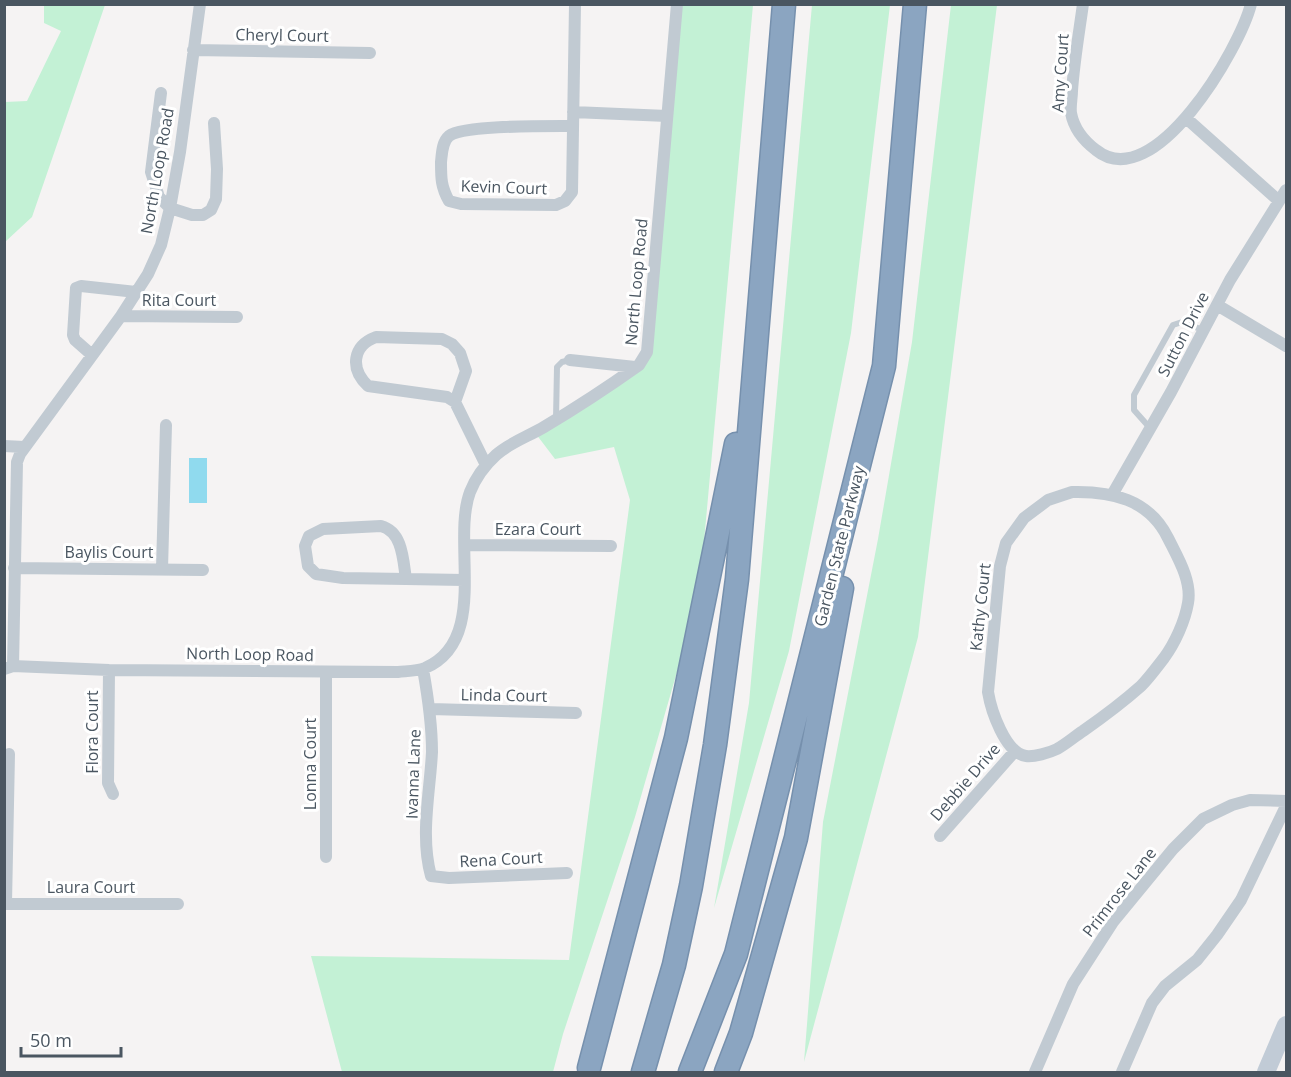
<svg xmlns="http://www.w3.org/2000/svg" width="1291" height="1077" viewBox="0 0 1291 1077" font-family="'Open Sans',sans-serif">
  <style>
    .green { fill: #c3f1d5 }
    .water { fill: #90daee }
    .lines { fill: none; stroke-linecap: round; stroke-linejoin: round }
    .highway-casing { stroke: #7690ad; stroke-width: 25 }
    .lane { stroke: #c1cad2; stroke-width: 6 }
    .street { stroke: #c1cad2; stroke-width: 12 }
    .secondary { stroke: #c1cbd6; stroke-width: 18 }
    .highway { stroke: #8ba5c1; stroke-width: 22 }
    .labels { text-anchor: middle; stroke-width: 6; stroke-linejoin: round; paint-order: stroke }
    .street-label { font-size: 16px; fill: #4a5661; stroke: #fff }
  </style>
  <rect width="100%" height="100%" fill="#f5f3f3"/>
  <path class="green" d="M44,5H105L32,217L5,242V102L27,101L61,31L44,23Z
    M678,5H753L699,596L635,817L563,1034L553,1072H342L311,956L569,960L630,500L614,447L555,459L536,434L645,358Z
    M812,5H890L851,333L789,651L714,908L749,703Z
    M951,5H997L918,637L804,1062L823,822L878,539L912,342Z"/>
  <path class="water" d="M189,458H207V503H189Z"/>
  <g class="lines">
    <g class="highway-casing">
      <path id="highway" d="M589,1068L676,738L736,444
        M643,1072L674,965L691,886L715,745L737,579L784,4
        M690,1072L736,954L884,366L915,4
        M726,1072L741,1033L796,838L842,588"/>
    </g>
    <path class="lane" d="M556,419L557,367L562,362L570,360
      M1150,428L1134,410V395L1173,325L1182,322L1203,330"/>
    <path class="street" d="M1083,4C1079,33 1074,62 1072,91C1072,98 1070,106 1071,113C1074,129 1084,141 1096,150C1154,197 1240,48 1251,4
      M193,50L370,53
      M161,93L151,172L159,197L170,208L192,215H203L211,210L216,199L217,169L214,123
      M573,112L667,116
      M1186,118L1279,201
      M573,126C551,126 463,125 449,136C442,142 442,153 441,162C441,178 441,187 449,201L461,204L556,205L565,201L572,192L575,4
      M1217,305L1286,346
      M121,316L237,317
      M376,337L442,339L452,344L460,353L466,371L455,402L447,397L368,386C350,369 352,346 376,337Z
      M92,355L75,340L73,335L76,288L81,286L136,292
      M570,360L635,367L639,365
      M455,402L486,465
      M4,446L24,447
      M1072,492C1111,491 1149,499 1168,538C1178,558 1192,581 1188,603C1185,621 1175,643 1164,658C1157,667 1149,678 1141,686C1123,702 1103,717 1083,731C1074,737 1066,744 1057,749C1049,753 1034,757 1026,756C1005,753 991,710 988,692L1000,566L1006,543L1024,518L1048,500Z
      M1112,495L1171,392L1230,280L1286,190
      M381,526C403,532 403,560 406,579L343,578L316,574L308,566L305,546L309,536L323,529Z
      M465,545L611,546
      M14,568L203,570
      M162,569L166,425
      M406,579L464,580
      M13,666L17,462L20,454L121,316L148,274L161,245L170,208L180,152L200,4
      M4,669L13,666L109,670L398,672C407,671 417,671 425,668C490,640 451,543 470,492C476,477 485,465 496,455C509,443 529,436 544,427C576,408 608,387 639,365L647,352L677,4
      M423,669C428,697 432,723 432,752C430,792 420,836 431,876L449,878L567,873
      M109,670L108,783L113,794
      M326,672V857
      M431,709L576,713
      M940,836L1015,751
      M6,903L9,754
      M4,904H178
      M1035,1072L1073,984L1113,922L1173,849L1203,819L1232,805L1250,800L1286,801
      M1122,1072L1152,1003L1165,986L1197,960L1217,935L1241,900L1286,806"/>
    <path class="secondary" d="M1266,1072L1286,1025"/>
    <use href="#highway" class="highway"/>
  </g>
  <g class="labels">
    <g class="street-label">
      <text transform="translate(282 35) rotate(1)" y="6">Cheryl Court</text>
      <text transform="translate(1060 73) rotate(-86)" y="6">Amy Court</text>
      <text transform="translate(157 171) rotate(-80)" y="6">North Loop Road</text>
      <text transform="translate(504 187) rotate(2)" y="6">Kevin Court</text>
      <text transform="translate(636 282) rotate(-85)" y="6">North Loop Road</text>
      <text x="179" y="306">Rita Court</text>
      <text transform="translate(1183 334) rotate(-63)" y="6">Sutton Drive</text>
      <text x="538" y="535">Ezara Court</text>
      <text transform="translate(839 546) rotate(-76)" y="6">Garden State Parkway</text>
      <text x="109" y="558">Baylis Court</text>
      <text transform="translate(980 607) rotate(-84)" y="6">Kathy Court</text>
      <text transform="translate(250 654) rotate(1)" y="6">North Loop Road</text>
      <text transform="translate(504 695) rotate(1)" y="6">Linda Court</text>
      <text transform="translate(92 732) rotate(-90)" y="6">Flora Court</text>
      <text transform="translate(310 764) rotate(-90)" y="6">Lonna Court</text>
      <text transform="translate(413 774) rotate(-88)" y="6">Ivanna Lane</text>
      <text transform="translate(965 782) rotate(-49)" y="6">Debbie Drive</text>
      <text transform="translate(501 859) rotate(-3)" y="6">Rena Court</text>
      <text x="91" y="893">Laura Court</text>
      <text transform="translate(1119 892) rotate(-52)" y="6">Primrose Lane</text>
    </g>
  </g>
  <rect width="1291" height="1077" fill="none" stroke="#4a5661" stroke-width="12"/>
  <path d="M21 1047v9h100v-9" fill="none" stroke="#4a5661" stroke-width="3"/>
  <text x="30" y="1047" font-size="18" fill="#4a5661" stroke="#ffffff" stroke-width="4.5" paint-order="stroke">50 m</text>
</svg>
